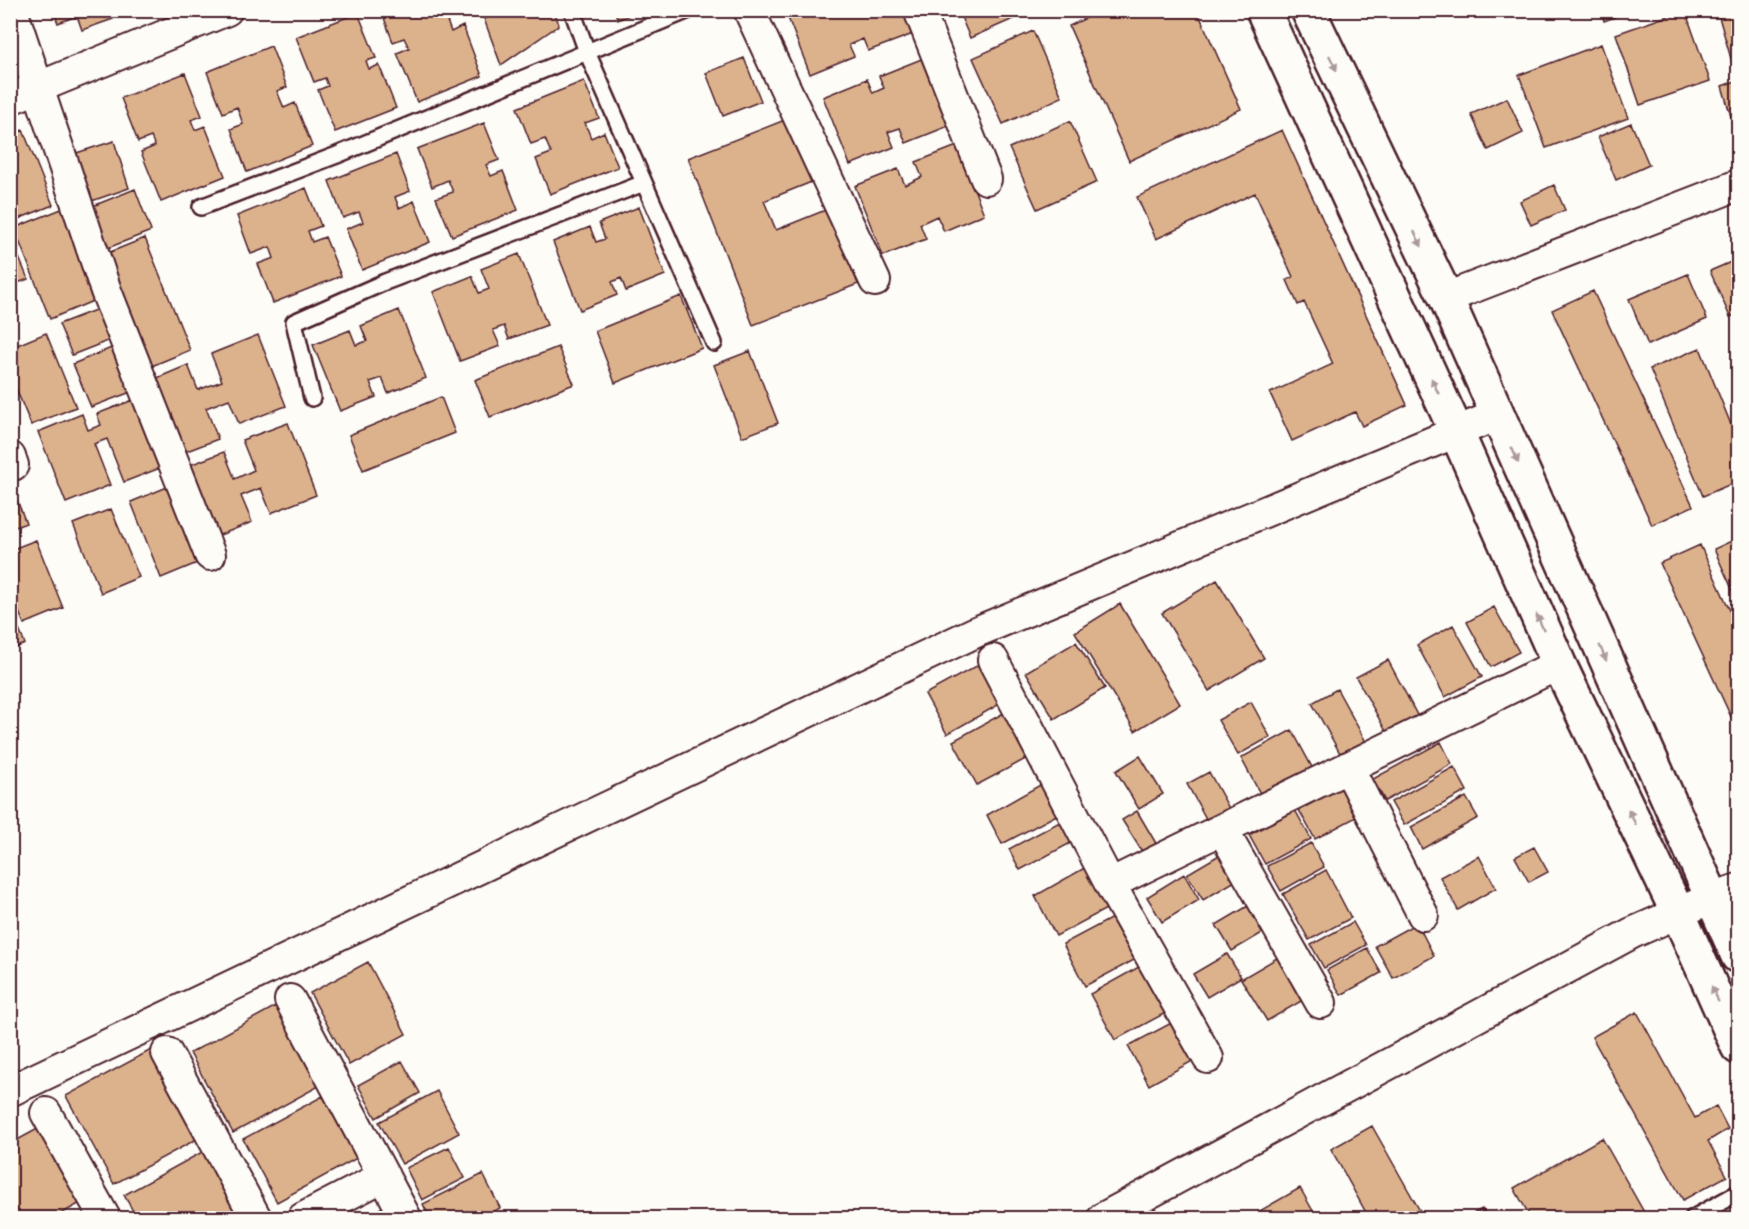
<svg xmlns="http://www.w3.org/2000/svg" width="1749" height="1229" viewBox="0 0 1749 1229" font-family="Mynerve,sans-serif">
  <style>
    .building { fill: #dcb28d; stroke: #4a1f2b; stroke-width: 1.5 }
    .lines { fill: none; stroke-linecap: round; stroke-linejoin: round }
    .service-casing { stroke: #4a1f2b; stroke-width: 20 }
    .minor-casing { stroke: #4a1f2b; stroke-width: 34 }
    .tertiary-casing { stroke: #4a1f2b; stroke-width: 38 }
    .service { stroke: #fdfcf7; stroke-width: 15 }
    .minor { stroke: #fdfcf7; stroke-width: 30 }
    .tertiary { stroke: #fdfcf7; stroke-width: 33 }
    .oneway { fill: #ac999b }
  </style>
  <rect width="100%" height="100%" fill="#fdfcf7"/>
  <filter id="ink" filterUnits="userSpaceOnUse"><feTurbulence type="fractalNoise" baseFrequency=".0167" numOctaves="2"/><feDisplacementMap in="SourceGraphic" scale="12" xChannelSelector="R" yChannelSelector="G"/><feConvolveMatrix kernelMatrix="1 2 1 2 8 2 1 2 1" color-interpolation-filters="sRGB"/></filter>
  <g filter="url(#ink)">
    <path class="building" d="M53,10H109L113,19L82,30L77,16L58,23Z
      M381,10H456L458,16L447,21L451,32L463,26L482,76L417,102L397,53L409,48L404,38L393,42Z
      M492,10H554L559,25L501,65L484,19L494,15Z
      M614,10H640L618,20Z
      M785,10H903L913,34L868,51L863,39L849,45L854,56L810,74Z
      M958,10H1026L1027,13L970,38Z
      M1103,10H1197L1241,109L1129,161L1069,26Z
      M1601,10H1634L1604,21Z
      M1685,10L1710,81L1640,105L1616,34Z
      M1717,10H1738V68L1734,69Z
      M358,13L376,58L366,61L369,69L379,65L396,108L335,132L318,90L328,86L325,78L314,82L296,37Z
      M1033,31L1062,97L1003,124L973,58Z
      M1601,44L1628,118L1546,148L1519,75Z
      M271,46L287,87L277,91L284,108L295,103L312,146L247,172L231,129L243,124L237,107L223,113L207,72Z
      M744,58L761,101L723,116L706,73Z
      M924,58L951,125L906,143L900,128L888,132L894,147L850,165L823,97L867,79L873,93L884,88L879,76Z
      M185,73L202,116L191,120L195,130L205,126L225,176L161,202L141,152L155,146L151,137L138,142L121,98Z
      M1738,80V129L1735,130L1722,86Z
      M584,81L599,118L585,123L591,138L604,132L618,167L550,194L536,159L551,153L545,139L531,144L517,108Z
      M1507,98L1523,133L1488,150L1471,114Z
      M790,118L814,181L764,201L776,230L828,209L858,284L753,325L688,158Z
      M1070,121L1097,182L1037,209L1009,148Z
      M484,123L499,160L486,165L491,176L503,171L518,210L452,236L436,198L453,192L448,180L432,187L417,149Z
      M1631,123L1649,165L1616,180L1598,137Z
      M23,130L53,205L13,221L10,216V135Z
      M1282,130L1407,405L1362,426L1355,412L1292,441L1270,393L1333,364L1304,302L1298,305L1287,280L1293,277L1255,193L1156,239L1137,197Z
      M114,141L129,188L86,203L70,155Z
      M957,146L984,214L944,231L937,216L920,224L926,239L883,256L855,186L898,169L905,185L922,177L916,162Z
      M396,154L410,191L395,197L399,208L414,201L430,242L362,270L346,229L363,222L359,212L343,218L329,181Z
      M1554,185L1565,210L1531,225L1520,201Z
      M306,188L321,226L308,231L312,242L325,237L341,276L273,303L258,264L274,258L270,247L251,254L237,216Z
      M135,189L151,231L100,251L83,210Z
      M639,207L665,275L626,291L621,278L612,282L617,295L580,310L553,242L590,227L596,242L605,239L599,223Z
      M64,208L100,298L50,319L14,228Z
      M10,236L28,279L10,286Z
      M145,238L190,350L147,368L103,255Z
      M519,254L547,325L509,339L504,326L493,330L500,346L460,361L433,292L472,276L479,293L489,289L481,269Z
      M1738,259V314L1730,317L1710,271Z
      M1688,274L1707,319L1648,345L1629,299Z
      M1593,291L1693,506L1652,525L1552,310Z
      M681,296L702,348L615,383L595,331Z
      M98,309L110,340L72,355L59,324Z
      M399,310L426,378L388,393L382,378L370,382L376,397L340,411L313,345L350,330L356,345L367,341L361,326Z
      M46,333L76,407L31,425L10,374V348Z
      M258,335L286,406L239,424L229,399L206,408L218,439L179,454L150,381L188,365L198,390L222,381L211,354Z
      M121,344L139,389L91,407L73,364Z
      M558,347L574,384L490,417L475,380Z
      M1700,348L1738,442V481L1703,496L1650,369Z
      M750,351L778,423L742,437L714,365Z
      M441,397L455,433L363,470L349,435Z
      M133,400L160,468L124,482L107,439L94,444L110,485L66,503L38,432L82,414L88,430L101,425L97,414Z
      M288,423L316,495L271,513L261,488L241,496L252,522L210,539L182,468L224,452L235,479L254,470L242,440Z
      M10,482L26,523L10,529Z
      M172,485L202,561L161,578L131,502Z
      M111,509L139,577L101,593L73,524Z
      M1738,538V602L1714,549Z
      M36,540L63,608L24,624L10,591V550Z
      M1700,545L1738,628V732L1660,563Z
      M1217,580L1264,658L1209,691L1162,613Z
      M1120,604L1180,704L1135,731L1075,632Z
      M1494,607L1519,652L1491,667L1467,622Z
      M10,608L25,644L10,650Z
      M1453,625L1482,677L1445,697L1417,645Z
      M1076,642L1105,688L1054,719L1026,672Z
      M1388,660L1418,717L1387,733L1356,677Z
      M984,662L1005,701L947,734L925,694Z
      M1337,689L1366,742L1341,755L1312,703Z
      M1251,702L1270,737L1238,755L1218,720Z
      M1011,709L1035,754L977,785L953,741Z
      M1292,730L1314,771L1263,799L1241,758Z
      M1441,742L1452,764L1385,801L1373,779Z
      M1140,756L1163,794L1139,809L1116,771Z
      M1454,767L1467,791L1404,825L1391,802Z
      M1209,772L1231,812L1209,824L1187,784Z
      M1049,780L1066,810L1002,844L987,815Z
      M1345,785L1362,814L1315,839L1299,810Z
      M1466,797L1478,818L1422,849L1411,827Z
      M1295,810L1311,839L1265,864L1249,835Z
      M1137,811L1157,845L1143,853L1122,820Z
      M1069,817L1080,838L1020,870L1009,849Z
      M1311,843L1324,867L1281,891L1267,866Z
      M1534,847L1548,872L1529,882L1515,857Z
      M1226,851L1242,877L1203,900L1187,874Z
      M1479,856L1496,888L1458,910L1440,877Z
      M1088,866L1110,907L1056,936L1035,896Z
      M1326,870L1351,918L1309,940L1283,894Z
      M1184,874L1199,900L1162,922L1147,897Z
      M1253,903L1269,929L1232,951L1216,925Z
      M1116,916L1138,958L1085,986L1063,944Z
      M1353,922L1366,945L1324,968L1311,945Z
      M1417,923L1434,956L1393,978L1375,946Z
      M1367,948L1381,973L1341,995L1327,970Z
      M1227,954L1241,977L1207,997L1193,974Z
      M1282,955L1308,997L1267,1021L1241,979Z
      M368,962L406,1034L349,1065L310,993Z
      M1146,963L1171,1010L1115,1040L1090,994Z
      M276,1006L319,1086L233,1133L190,1053Z
      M1637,1012L1695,1118L1716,1106L1728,1129L1708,1141L1727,1176L1683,1200L1592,1037Z
      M1177,1020L1198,1058L1149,1085L1128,1046Z
      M151,1050L199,1138L114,1184L66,1096Z
      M402,1061L420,1093L376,1118L358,1085Z
      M437,1091L459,1133L402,1164L379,1122Z
      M323,1096L357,1158L277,1202L243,1139Z
      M43,1126L84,1201L59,1215L61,1218H10V1144Z
      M1372,1126L1424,1218H1369L1331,1149Z
      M1602,1138L1645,1214L1638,1218H1531L1514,1188Z
      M449,1147L465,1178L422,1200L406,1168Z
      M204,1151L241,1218H137L124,1195Z
      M483,1174L500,1208L480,1218H430L423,1204Z
      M1300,1188L1317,1218H1261L1258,1212Z
      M385,1206L391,1218H362Z
      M1482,1209L1488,1218H1465Z"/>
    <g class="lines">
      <g class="service-casing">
        <path id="service" d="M572,10L587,52L714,343
          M201,207L337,155L689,10
          M312,398L294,322L385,282L644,183
          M1693,1218L1738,1193"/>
      </g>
      <g class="minor-casing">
        <path id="minor" d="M12,10L106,291L210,555
          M749,10L875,281
          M919,10L986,179
          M10,99L227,10
          M1446,298L1738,185
          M10,457L13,465
          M993,660L1110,884L1208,1058
          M1348,767L1423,915
          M1222,829L1321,1003
          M1110,884L1559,664
          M290,1000L406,1218
          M167,1053L256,1218
          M10,1091L976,632L1497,415
          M46,1113L105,1218
          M303,1218L384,1176
          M1103,1218L1632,933L1712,898L1738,889"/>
      </g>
      <g class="tertiary-casing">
        <path id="tertiary" d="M1263,10L1456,431L1559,664L1678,913L1738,1047
          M1308,10L1446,298L1738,956"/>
      </g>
      <use href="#service" class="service"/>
      <use href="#minor" class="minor"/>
      <use href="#tertiary" class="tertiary"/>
    </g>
    <defs><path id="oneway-solid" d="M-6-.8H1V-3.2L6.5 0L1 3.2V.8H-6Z" transform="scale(1.5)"/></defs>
    <g class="oneway">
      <use href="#oneway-solid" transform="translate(1333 63) rotate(64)"/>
      <use href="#oneway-solid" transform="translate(1418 239) rotate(64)"/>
      <use href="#oneway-solid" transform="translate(1435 386) rotate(-115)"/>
      <use href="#oneway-solid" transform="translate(1515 455) rotate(66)"/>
      <use href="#oneway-solid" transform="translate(1540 622) rotate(-114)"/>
      <use href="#oneway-solid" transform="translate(1603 653) rotate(66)"/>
      <use href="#oneway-solid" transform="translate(1632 817) rotate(-116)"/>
      <use href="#oneway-solid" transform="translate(1715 994) rotate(-114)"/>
    </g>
  </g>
  <rect width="1749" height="1229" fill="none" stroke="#fdfcf7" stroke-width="36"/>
  <rect x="18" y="18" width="1713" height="1193" fill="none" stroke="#4a1f2b" stroke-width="2" filter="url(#ink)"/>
</svg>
